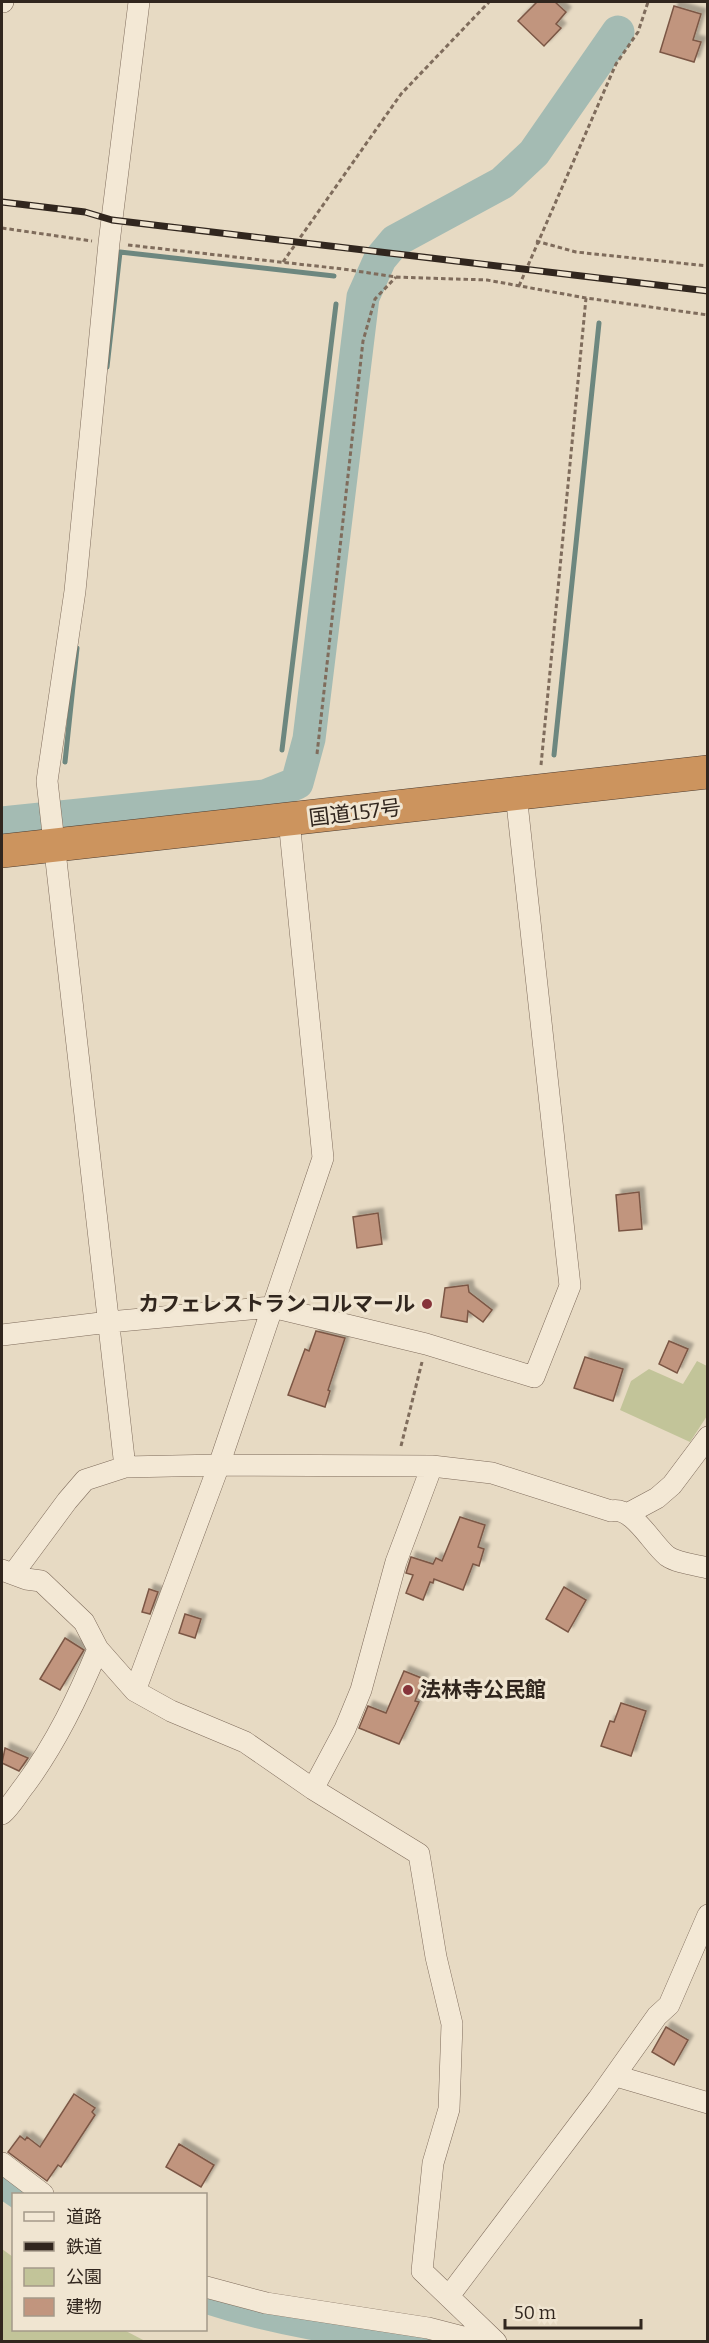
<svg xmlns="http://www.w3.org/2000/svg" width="709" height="2343" viewBox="0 0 709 2343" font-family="Bitter,'Noto Sans JP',serif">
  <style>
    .green { fill: #c2c499 }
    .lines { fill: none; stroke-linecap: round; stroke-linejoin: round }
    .stream { stroke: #6d877f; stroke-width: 5 }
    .river { stroke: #a4bbb3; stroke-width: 33 }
    .building { fill: #c1957e; stroke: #7b5745; stroke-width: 1.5; filter: url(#shadow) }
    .street-casing { stroke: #7f6c5c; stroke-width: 22 }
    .highway-casing { stroke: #4d3c30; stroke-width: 34 }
    .path { stroke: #7f6c5c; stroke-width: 3; stroke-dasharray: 4.5 3; stroke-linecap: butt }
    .street { stroke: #f3e8d5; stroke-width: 21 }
    .highway { stroke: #cc945e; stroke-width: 33 }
    .rail-casing { stroke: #31261e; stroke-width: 7 }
    .rail { stroke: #f0e5d1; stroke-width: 4.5; stroke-dasharray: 14; stroke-linecap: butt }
    .poi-dot { fill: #86343a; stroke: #f0e5d1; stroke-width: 2 }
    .labels { text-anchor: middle; stroke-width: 6; stroke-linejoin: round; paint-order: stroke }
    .street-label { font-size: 21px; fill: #31261e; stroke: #f0e5d1 }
    .poi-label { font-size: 21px; font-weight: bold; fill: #31261e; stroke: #f0e5d1; text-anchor: end }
  </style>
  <defs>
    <filter id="shadow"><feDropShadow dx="5" dy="-5" stdDeviation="1.5" flood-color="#0004"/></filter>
  </defs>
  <rect width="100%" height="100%" fill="#e7dac3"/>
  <path class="green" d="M697,1361L707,1366V1416L690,1442L620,1410L631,1381L649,1369L683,1384Z
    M2,2249L13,2257L14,2330H124L145,2341H2Z"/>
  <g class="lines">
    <path class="stream" d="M107,367L120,252L334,276
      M282,750L336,304
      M554,755L599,323
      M65,762L77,648"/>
    <path class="river" d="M2,823L265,796L297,783L309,739L363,297L380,259L395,241L502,183L534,153L618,32
      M2,2181L21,2194
      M206,2297C285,2323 359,2331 442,2342"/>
  </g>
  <path class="building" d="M537,2H555L566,12L556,24L561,28L544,46L518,21Z
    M674,6L701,14L693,40L701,42L694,62L660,52Z
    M639,1192L642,1229L619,1231L616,1195Z
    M378,1213L382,1244L357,1248L353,1217Z
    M468,1285L469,1292L492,1310L483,1322L468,1311L467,1322L441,1317L445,1288Z
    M316,1331L345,1338L328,1390L330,1391L325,1407L288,1395L305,1349L309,1351Z
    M669,1341L688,1349L677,1373L659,1364Z
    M585,1357L623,1369L613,1401L574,1388Z
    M460,1517L485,1525L478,1547L484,1549L479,1566L473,1564L463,1590L434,1579L433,1583L430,1582L423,1600L406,1593L413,1575L406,1573L411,1557L433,1564L436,1558L442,1561Z
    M564,1587L586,1600L568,1632L546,1619Z
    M149,1589L158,1592L150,1614L142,1612Z
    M185,1614L201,1619L195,1638L179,1633Z
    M65,1638L84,1650L60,1690L40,1679Z
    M404,1671L424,1679L415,1701L419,1702L399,1744L359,1728L368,1706L386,1713Z
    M621,1703L646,1711L631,1756L601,1746L610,1721L614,1722Z
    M5,1748L28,1758L19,1771L2,1763Z
    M666,2027L688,2040L674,2065L652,2052Z
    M74,2094L95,2108L92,2112L95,2115L61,2167L58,2165L47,2181L8,2152L20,2136L25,2140L27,2137L40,2147Z
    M179,2144L214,2165L201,2187L166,2167Z"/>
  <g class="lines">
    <g class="street-casing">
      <path id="street" d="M2,2H3
        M2,1335L109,1322L272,1307L426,1344L534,1377L570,1286L516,794
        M125,1467L47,781L75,591L109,243L139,2
        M629,1513L657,1498L672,1485L708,1437
        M2,1570L26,1579L41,1581L84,1622L98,1649L135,1691L171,1711L245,1742L313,1789L419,1854L436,1957L452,2024L449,2109L433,2163L422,2271L496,2342
        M13,1574L67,1501L85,1480L125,1467L219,1465L432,1466L492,1473L611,1511C633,1506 651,1543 667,1556C677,1563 696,1565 708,1568
        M135,1691L219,1465L323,1158L289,820
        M313,1789L345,1729L361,1690L396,1562L432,1466
        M2,1814C11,1806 17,1795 25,1785C56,1743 78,1697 98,1649
        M616,2076L708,2103
        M2,2163L43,2194
        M206,2287L266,2303L428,2328L482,2342
        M449,2296L598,2099L657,2016L669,2005L708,1915"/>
    </g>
    <g class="highway-casing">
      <path id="highway" d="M2,851L708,772"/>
    </g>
    <path class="path" d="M2,228L92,241
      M536,241L576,252L708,266
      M128,245L343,269L396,277L487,280L586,298L708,315
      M283,262L401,94L489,2
      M519,286L616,64L638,32L648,2
      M317,754L363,341L375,299L396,277
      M541,765L586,298
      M401,1446L422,1362"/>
    <use href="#street" class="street"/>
    <use href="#highway" class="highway"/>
    <g class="rail-casing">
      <path id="rail" d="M2,202L85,212L112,220L708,291"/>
    </g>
    <use href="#rail" class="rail"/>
  </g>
  <g class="poi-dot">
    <circle cx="427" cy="1304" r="6"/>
    <circle cx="408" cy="1690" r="6"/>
  </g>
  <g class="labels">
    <g class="street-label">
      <text transform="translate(355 813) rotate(-7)" y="7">国道157号</text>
    </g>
    <g class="poi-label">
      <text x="415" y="1311">カフェレストラン コルマール</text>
      <text x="420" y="1697" text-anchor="start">法林寺公民館</text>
    </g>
  </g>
  <rect width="709" height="2343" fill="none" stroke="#31261e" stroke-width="6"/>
  <rect x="12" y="2193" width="195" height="138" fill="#f0e5d1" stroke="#a49989" stroke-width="1.5"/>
  <rect x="24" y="2212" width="30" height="9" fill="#f3e8d5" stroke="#a49989" stroke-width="1.5"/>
  <text x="66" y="2223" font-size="18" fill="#31261e">道路</text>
  <rect x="24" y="2242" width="30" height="9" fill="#31261e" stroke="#a49989" stroke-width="1.5"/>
  <text x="66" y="2253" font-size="18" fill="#31261e">鉄道</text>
  <rect x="24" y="2268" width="30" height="18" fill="#c2c499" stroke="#a49989" stroke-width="1.5"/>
  <text x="66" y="2283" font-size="18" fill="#31261e">公園</text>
  <rect x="24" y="2298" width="30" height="18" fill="#c1957e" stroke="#a49989" stroke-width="1.5"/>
  <text x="66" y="2313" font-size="18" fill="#31261e">建物</text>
  <path d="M505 2319v9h136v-9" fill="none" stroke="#31261e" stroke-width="3"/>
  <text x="514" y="2319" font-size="18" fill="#31261e" stroke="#f0e5d1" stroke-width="4.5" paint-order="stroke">50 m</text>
</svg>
